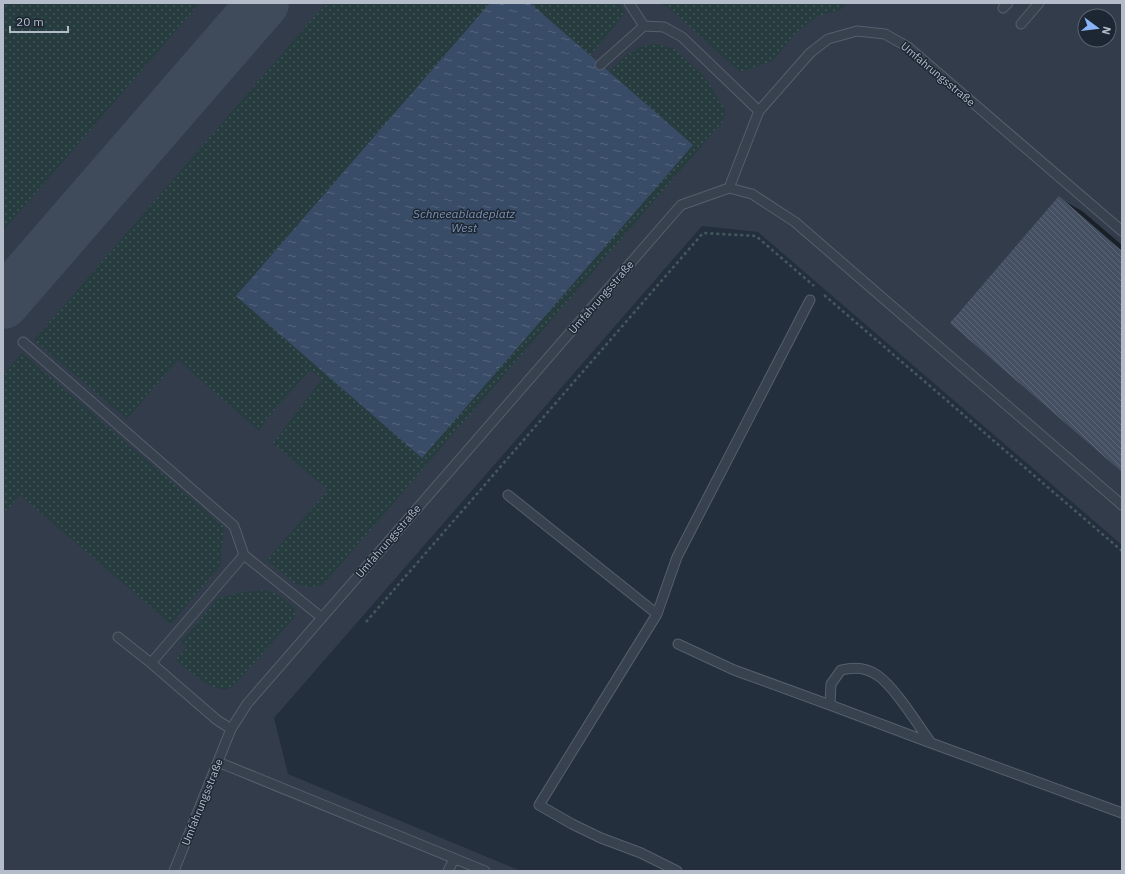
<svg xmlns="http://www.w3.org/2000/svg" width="1125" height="874" viewBox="0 0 1125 874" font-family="'IBM Plex Sans',sans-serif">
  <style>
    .airport { fill: #323c4b; fill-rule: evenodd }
    .grass { fill: url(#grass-dots) }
    .water { fill: url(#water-ripples) }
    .shadow { fill: #0007 }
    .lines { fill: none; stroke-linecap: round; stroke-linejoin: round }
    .taxiway { stroke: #3f4a5a; stroke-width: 52 }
    .building { fill: url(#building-back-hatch) }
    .service-casing { stroke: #565f6c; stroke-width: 11 }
    .path { stroke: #44595c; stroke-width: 2.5; stroke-dasharray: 3 3; stroke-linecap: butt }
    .service { stroke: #38414e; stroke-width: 9 }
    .labels { text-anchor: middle; stroke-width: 3; stroke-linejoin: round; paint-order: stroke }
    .street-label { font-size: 11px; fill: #b4bcc9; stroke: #1d2633 }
    .water-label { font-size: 12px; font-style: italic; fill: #7c92b1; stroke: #1d2633 }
  </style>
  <defs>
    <pattern id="grass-dots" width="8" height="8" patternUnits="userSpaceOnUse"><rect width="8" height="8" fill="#263c3f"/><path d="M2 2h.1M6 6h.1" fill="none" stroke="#435659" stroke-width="1.8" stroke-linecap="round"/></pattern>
    <pattern id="water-ripples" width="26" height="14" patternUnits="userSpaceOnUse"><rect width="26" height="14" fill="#394c67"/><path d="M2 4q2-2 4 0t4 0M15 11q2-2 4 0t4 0" fill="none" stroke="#53647b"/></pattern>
    <pattern id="building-back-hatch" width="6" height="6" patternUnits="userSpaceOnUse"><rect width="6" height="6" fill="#455162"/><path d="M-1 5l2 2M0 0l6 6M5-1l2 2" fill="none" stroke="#5d6877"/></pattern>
  </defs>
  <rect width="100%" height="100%" fill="#242f3e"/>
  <path class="airport" d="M3,3H1122V545L758,232L702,226L274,718L288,774L521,871H3ZM1085,16H1109V40H1085Z"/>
  <path class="grass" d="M3,3H200L3,231Z
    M326,3H490L236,296L693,145L609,72L625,56L640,47L654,44L673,48L705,77L725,110L723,121L323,585L310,587L297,585L267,560L328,490L273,443L322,379L310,370L268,417L259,431L178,360L127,419L34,340Z
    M530,3H619L625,13L590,56Z
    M657,3H847L842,9L818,16L797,32L772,61L740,72L668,7Z
    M22,353L224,527L220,566L171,624L20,495L3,515V375Z
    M264,590C277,593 286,599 295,610V617L239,680C236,683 233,686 230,688C215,695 187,669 176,660L186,647L181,642L217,599L241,592Z"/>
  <path class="water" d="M490,3H530L693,145L422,458L236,296Z"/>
  <path class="shadow" d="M1059,198L1082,211L1122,245V471Z"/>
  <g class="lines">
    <path class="taxiway" d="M3,303L263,3"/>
  </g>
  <path class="building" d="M1059,196L1122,251V472L950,323Z"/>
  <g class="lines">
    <g class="service-casing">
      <path id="service" d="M629,3L644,26L664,27L682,37L759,111
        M1003,8L1008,3
        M1021,24L1039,3
        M600,65L644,26
        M729,188L752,194L795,222L1122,505
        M23,342L234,526L244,555L321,617
        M508,495L657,614
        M118,637L151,663L217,720L231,729
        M678,644L734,670L830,705
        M151,663L244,555
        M931,743C918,725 894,686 877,675C866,667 853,667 841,670L831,684L830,705L931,743L1122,813
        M218,762L485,871
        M174,871L231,729L247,704L681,205L729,188L759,111L810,53L828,39L857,31L885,34L908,47L1122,231
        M448,871L454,859
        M677,871L641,853L601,838L572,824L539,805L657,614L677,557L810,300"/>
    </g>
    <path class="path" d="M824,295L1122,551
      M366,622L703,233L756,236L814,286"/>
    <use href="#service" class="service"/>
  </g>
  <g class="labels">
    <g class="street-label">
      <text transform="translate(938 74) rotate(40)" y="4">Umfahrungsstraße</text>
      <text transform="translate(601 297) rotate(-49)" y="4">Umfahrungsstraße</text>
      <text transform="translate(388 541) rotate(-49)" y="4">Umfahrungsstraße</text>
      <text transform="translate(202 802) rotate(-68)" y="4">Umfahrungsstraße</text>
    </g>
    <g class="water-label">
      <text x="464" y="218">Schneeabladeplatz<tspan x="464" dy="14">West</tspan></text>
    </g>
  </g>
  <rect width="1125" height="874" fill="none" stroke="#b4bcc9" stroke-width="8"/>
  <g transform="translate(1097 28) rotate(105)"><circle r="19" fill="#1d2633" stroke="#59626f"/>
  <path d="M0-3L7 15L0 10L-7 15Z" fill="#8ab4f8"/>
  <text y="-6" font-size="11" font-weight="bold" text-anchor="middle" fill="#b4bcc9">N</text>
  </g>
  <path d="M10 26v6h58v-6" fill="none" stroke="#b4bcc9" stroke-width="2"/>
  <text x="16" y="26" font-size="12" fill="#b4bcc9" stroke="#1d2633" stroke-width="3" paint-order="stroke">20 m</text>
</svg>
